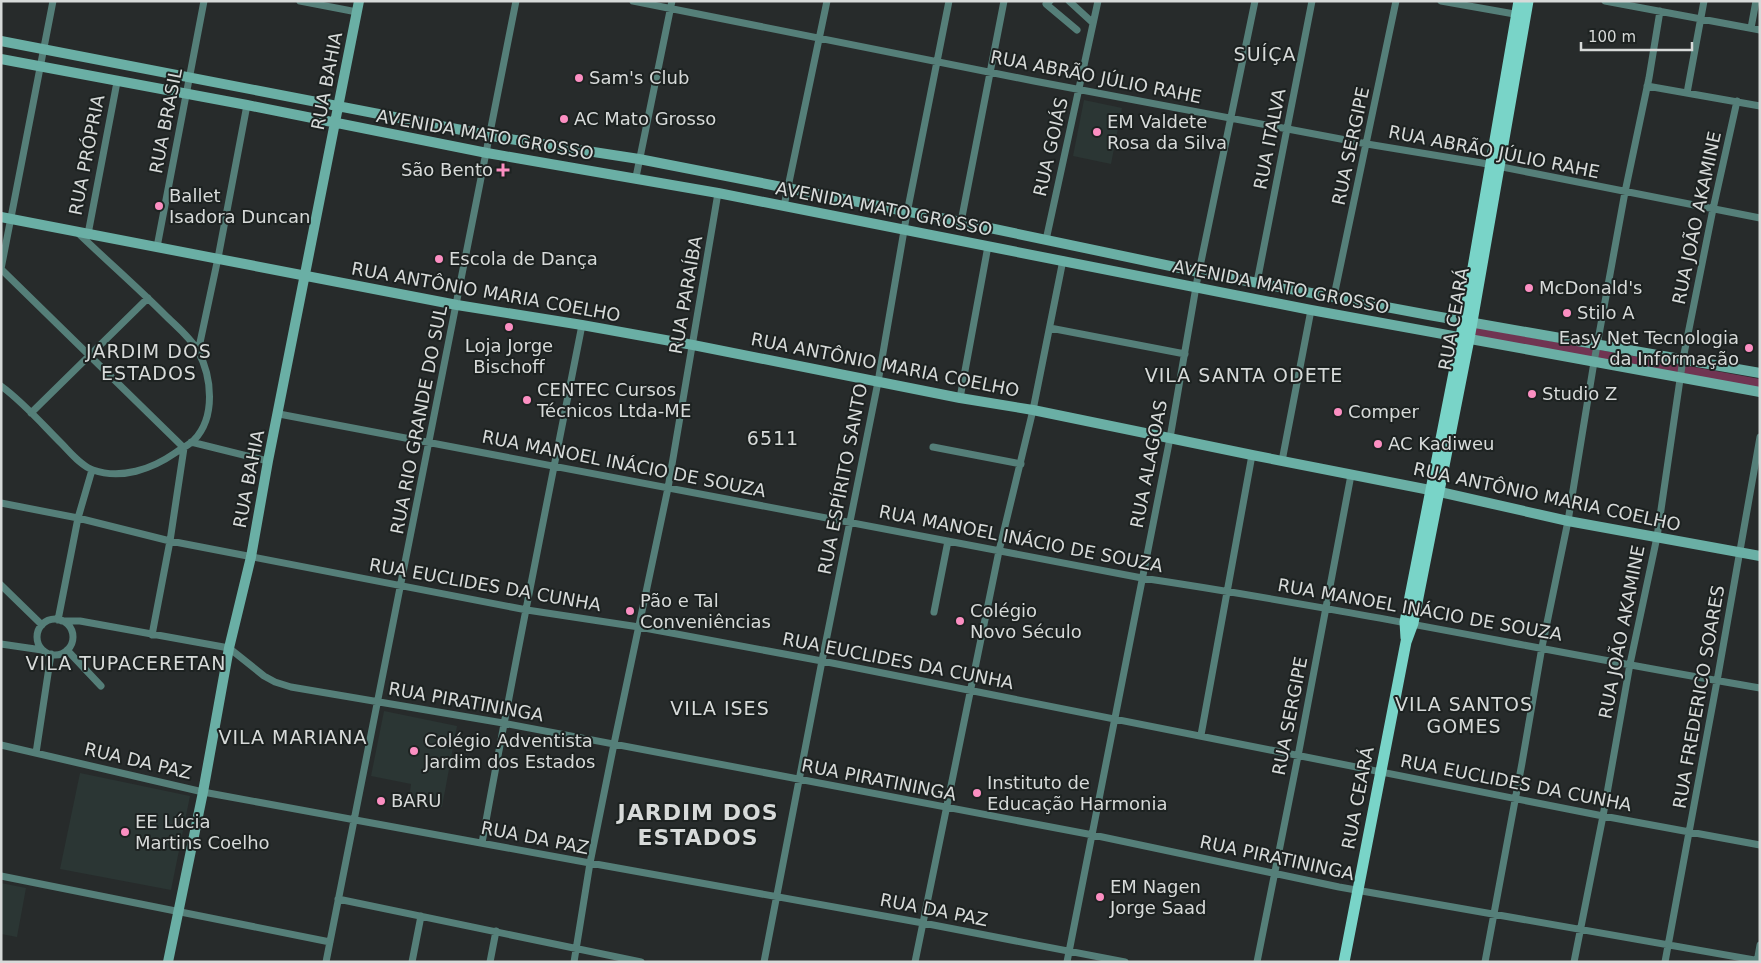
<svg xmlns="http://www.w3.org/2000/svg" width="1761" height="963" viewBox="0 0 1761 963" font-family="'DejaVu Sans',sans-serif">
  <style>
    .built { fill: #2b3634 }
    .green { fill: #703552 }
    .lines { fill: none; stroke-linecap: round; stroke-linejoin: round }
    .street { stroke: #557f79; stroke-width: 7 }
    .secondary { stroke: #6aafa5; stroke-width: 10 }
    .primary { stroke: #79d4c8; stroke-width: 11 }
    .poi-dot { fill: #fc8fc2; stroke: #1d2221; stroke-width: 2 }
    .labels { text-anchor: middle; stroke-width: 4; stroke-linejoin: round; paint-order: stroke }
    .street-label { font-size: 18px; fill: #d7dad9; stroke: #1d2221 }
    .poi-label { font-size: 18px; fill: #d7dad9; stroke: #1d2221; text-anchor: start }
    .neighbourhood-label { font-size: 19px; letter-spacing: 1px; fill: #d7dad9; stroke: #1d2221 }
    .district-label { font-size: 22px; font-weight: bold; letter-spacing: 1px; fill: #d7dad9; stroke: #1d2221 }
  </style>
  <rect width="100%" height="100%" fill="#272b2b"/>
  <path class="built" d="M1084,100L1122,108L1111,164L1073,156Z
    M384,711L457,726L442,807L409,800L411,784L371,776Z
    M80,773L190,796L171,890L60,869Z
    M1,883L26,888L17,937L1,934Z"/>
  <path class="green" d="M1473,327L1760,379V389L1471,336Z"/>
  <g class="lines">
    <path class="street" d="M300,1L357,12
      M633,1L1034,81L1367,144L1482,163L1760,218
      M1050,1L1046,4L1077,30
      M1069,1L1093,23
      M1441,1L1520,15
      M1605,1L1760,30
      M1751,28L1756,1
      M1647,86L1760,106
      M1687,93L1704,1
      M636,177L672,1
      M784,206L827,1
      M961,222L1004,1
      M88,234L117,82
      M1046,240L1098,1
      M157,247L204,1
      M1,269L184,448L170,541L152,635
      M1,269L53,1
      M1257,282L1312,1
      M1334,296L1396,1
      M1050,328L1185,354
      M198,352L218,258L247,105
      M1,386C23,402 42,424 61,443C70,452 81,466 93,470C121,480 152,469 175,453C181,449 189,445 194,440C216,417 212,377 198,351C190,337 176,326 165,315C136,286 106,260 77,232
      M960,398L988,246
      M31,413L148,298
      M279,414L1142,578C1349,609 1554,653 1760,688
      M191,442L268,461
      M933,447L1021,464
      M1282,461L1311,310
      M1,503L78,518L170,541L527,610L639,627L822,661L1603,816L1760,845
      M1,585L42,625
      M934,612L948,541
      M37 637a18 18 0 1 1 36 0a18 18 0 1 1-36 0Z
      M58,620L78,518L92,470
      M62,621H80L229,648L264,676L275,682L291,687L503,723L1093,835L1339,887L1760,961
      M1,644L42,650
      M67,650L101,686
      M1201,735L1252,455
      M1,745L203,792L590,863L923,923L1125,962
      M36,753L51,654
      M482,843C513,670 548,498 582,325
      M1,876L330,942
      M338,899L641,962
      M326,962L516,1
      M412,962L421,916
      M490,962L496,931
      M574,962L590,863L614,744L668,488L718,193
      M764,962L822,661L878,382L907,213L949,1
      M915,962L999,551L1033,410L1063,260
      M1067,962L1170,438L1197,281L1255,1
      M1257,962L1298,756L1351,475
      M1485,962L1522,763L1542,647L1568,521L1594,362L1625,192L1649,78L1660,11
      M1574,962L1603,816L1630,664L1657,537L1683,359L1713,209L1737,101
      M1665,962L1717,681L1760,437
      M1757,962L1760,945"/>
    <path class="secondary" d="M1,41L503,138L639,159L961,222L1199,272L1429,315L1760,373
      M1,59L247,105L487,153L718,193L1311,310L1760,392
      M1,217L457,305L582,325L693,345L960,398L1033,410L1252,455L1440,492L1568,521L1760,556
      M168,962L203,792L229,648L251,557L268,461L359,1"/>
    <path class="primary" d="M1406,638L1405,622L1461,337L1519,1
      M1344,962L1406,642L1413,623L1469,339L1528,1"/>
  </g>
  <g class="poi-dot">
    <circle cx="579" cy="78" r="5"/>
    <circle cx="564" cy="119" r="5"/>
    <circle cx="1097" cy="132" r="5"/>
    <path d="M500.5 162.5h5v5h5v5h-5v5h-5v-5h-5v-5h5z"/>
    <circle cx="159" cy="206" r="5"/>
    <circle cx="439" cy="259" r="5"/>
    <circle cx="1529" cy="288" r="5"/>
    <circle cx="1567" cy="313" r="5"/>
    <circle cx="509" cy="327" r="5"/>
    <circle cx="1749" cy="348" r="5"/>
    <circle cx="1532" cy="394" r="5"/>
    <circle cx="527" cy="400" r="5"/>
    <circle cx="1338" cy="412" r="5"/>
    <circle cx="1378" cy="444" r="5"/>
    <circle cx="630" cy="611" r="5"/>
    <circle cx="960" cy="621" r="5"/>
    <circle cx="414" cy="751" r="5"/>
    <circle cx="977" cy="793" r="5"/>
    <circle cx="381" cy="801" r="5"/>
    <circle cx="125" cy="832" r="5"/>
    <circle cx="1100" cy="897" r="5"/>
  </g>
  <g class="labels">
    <g class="street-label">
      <text transform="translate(1096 77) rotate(11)" y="6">RUA ABRÃO JÚLIO RAHE</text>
      <text transform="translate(327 81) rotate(-79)" y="6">RUA BAHIA</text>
      <text transform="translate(166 121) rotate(-79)" y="6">RUA BRASIL</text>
      <text transform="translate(485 135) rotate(10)" y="6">AVENIDA MATO GROSSO</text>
      <text transform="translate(1270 139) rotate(-79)" y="6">RUA ITALVA</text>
      <text transform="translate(1351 146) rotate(-78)" y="6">RUA SERGIPE</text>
      <text transform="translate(1051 147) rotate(-77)" y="6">RUA GOIÁS</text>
      <text transform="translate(1494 152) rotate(11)" y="6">RUA ABRÃO JÚLIO RAHE</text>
      <text transform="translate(87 155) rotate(-79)" y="6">RUA PRÓPRIA</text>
      <text transform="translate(884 209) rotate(11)" y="6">AVENIDA MATO GROSSO</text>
      <text transform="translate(1697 218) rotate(-78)" y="6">RUA JOÃO AKAMINE</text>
      <text transform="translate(1281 287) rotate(11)" y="6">AVENIDA MATO GROSSO</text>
      <text transform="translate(486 292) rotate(10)" y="6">RUA ANTÔNIO MARIA COELHO</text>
      <text transform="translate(686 295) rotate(-80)" y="6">RUA PARAÍBA</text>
      <text transform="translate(1454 319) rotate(-80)" y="6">RUA CEARÁ</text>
      <text transform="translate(885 365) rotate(11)" y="6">RUA ANTÔNIO MARIA COELHO</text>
      <text transform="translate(419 420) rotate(-79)" y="6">RUA RIO GRANDE DO SUL</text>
      <text transform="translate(624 464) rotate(11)" y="6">RUA MANOEL INÁCIO DE SOUZA</text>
      <text transform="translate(1149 464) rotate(-79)" y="6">RUA ALAGOAS</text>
      <text transform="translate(249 479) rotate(-79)" y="6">RUA BAHIA</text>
      <text transform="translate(843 479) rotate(-79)" y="6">RUA ESPÍRITO SANTO</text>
      <text transform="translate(1547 497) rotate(12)" y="6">RUA ANTÔNIO MARIA COELHO</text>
      <text transform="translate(1021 539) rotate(11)" y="6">RUA MANOEL INÁCIO DE SOUZA</text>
      <text transform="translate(485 585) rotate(10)" y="6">RUA EUCLIDES DA CUNHA</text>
      <text transform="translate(1420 610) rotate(10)" y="6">RUA MANOEL INÁCIO DE SOUZA</text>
      <text transform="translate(1622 632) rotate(-79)" y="6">RUA JOÃO AKAMINE</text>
      <text transform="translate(898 661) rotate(11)" y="6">RUA EUCLIDES DA CUNHA</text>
      <text transform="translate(1699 697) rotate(-80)" y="6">RUA FREDERICO SOARES</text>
      <text transform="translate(466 702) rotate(10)" y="6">RUA PIRATININGA</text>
      <text transform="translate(1290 716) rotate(-79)" y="6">RUA SERGIPE</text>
      <text transform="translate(138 761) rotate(13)" y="6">RUA DA PAZ</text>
      <text transform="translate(879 780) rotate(11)" y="6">RUA PIRATININGA</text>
      <text transform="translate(1516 783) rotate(11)" y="6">RUA EUCLIDES DA CUNHA</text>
      <text transform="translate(1358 798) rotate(-79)" y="6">RUA CEARÁ</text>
      <text transform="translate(535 838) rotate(11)" y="6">RUA DA PAZ</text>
      <text transform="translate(1277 858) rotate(12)" y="6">RUA PIRATININGA</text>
      <text transform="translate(934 910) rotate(11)" y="6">RUA DA PAZ</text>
    </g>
    <g class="poi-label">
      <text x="589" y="84">Sam's Club</text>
      <text x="574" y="125">AC Mato Grosso</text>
      <text x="1107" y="128">EM Valdete<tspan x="1107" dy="21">Rosa da Silva</tspan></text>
      <text x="493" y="176" text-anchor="end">São Bento</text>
      <text x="169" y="202">Ballet<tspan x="169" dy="21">Isadora Duncan</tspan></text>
      <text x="449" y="265">Escola de Dança</text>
      <text x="1539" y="294">McDonald's</text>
      <text x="1577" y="319">Stilo A</text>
      <text x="1739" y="344" text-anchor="end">Easy Net Tecnologia<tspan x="1739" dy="21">da Informação</tspan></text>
      <text x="509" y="352" text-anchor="middle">Loja Jorge<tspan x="509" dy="21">Bischoff</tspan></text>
      <text x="537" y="396">CENTEC Cursos<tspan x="537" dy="21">Técnicos Ltda-ME</tspan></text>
      <text x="1542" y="400">Studio Z</text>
      <text x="1348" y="418">Comper</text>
      <text x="1388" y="450">AC Kadiweu</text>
      <text x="640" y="607">Pão e Tal<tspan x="640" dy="21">Conveniências</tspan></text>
      <text x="970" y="617">Colégio<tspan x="970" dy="21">Novo Século</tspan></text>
      <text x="424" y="747">Colégio Adventista<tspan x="424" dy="21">Jardim dos Estados</tspan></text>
      <text x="987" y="789">Instituto de<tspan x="987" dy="21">Educação Harmonia</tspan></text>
      <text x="391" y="807">BARU</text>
      <text x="135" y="828">EE Lúcia<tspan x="135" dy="21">Martins Coelho</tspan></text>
      <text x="1110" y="893">EM Nagen<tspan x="1110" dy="21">Jorge Saad</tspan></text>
    </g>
    <g class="neighbourhood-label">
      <text x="1265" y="61">SUÍÇA</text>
      <text x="149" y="358">JARDIM DOS<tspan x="149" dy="22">ESTADOS</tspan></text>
      <text x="1244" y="382">VILA SANTA ODETE</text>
      <text x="773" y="445">6511</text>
      <text x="126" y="670">VILA TUPACERETAN</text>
      <text x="1464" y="711">VILA SANTOS<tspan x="1464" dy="22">GOMES</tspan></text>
      <text x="720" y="715">VILA ISES</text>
      <text x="293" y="744">VILA MARIANA</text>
    </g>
    <g class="district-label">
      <text x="698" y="820">JARDIM DOS<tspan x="698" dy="25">ESTADOS</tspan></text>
    </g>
  </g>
  <rect width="1761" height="963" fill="none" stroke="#d7dad9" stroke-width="5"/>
  <path d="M1581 42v8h111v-8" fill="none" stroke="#d7dad9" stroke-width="2.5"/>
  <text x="1588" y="42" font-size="15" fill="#d7dad9" stroke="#1d2221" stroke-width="4" paint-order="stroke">100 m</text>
</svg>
